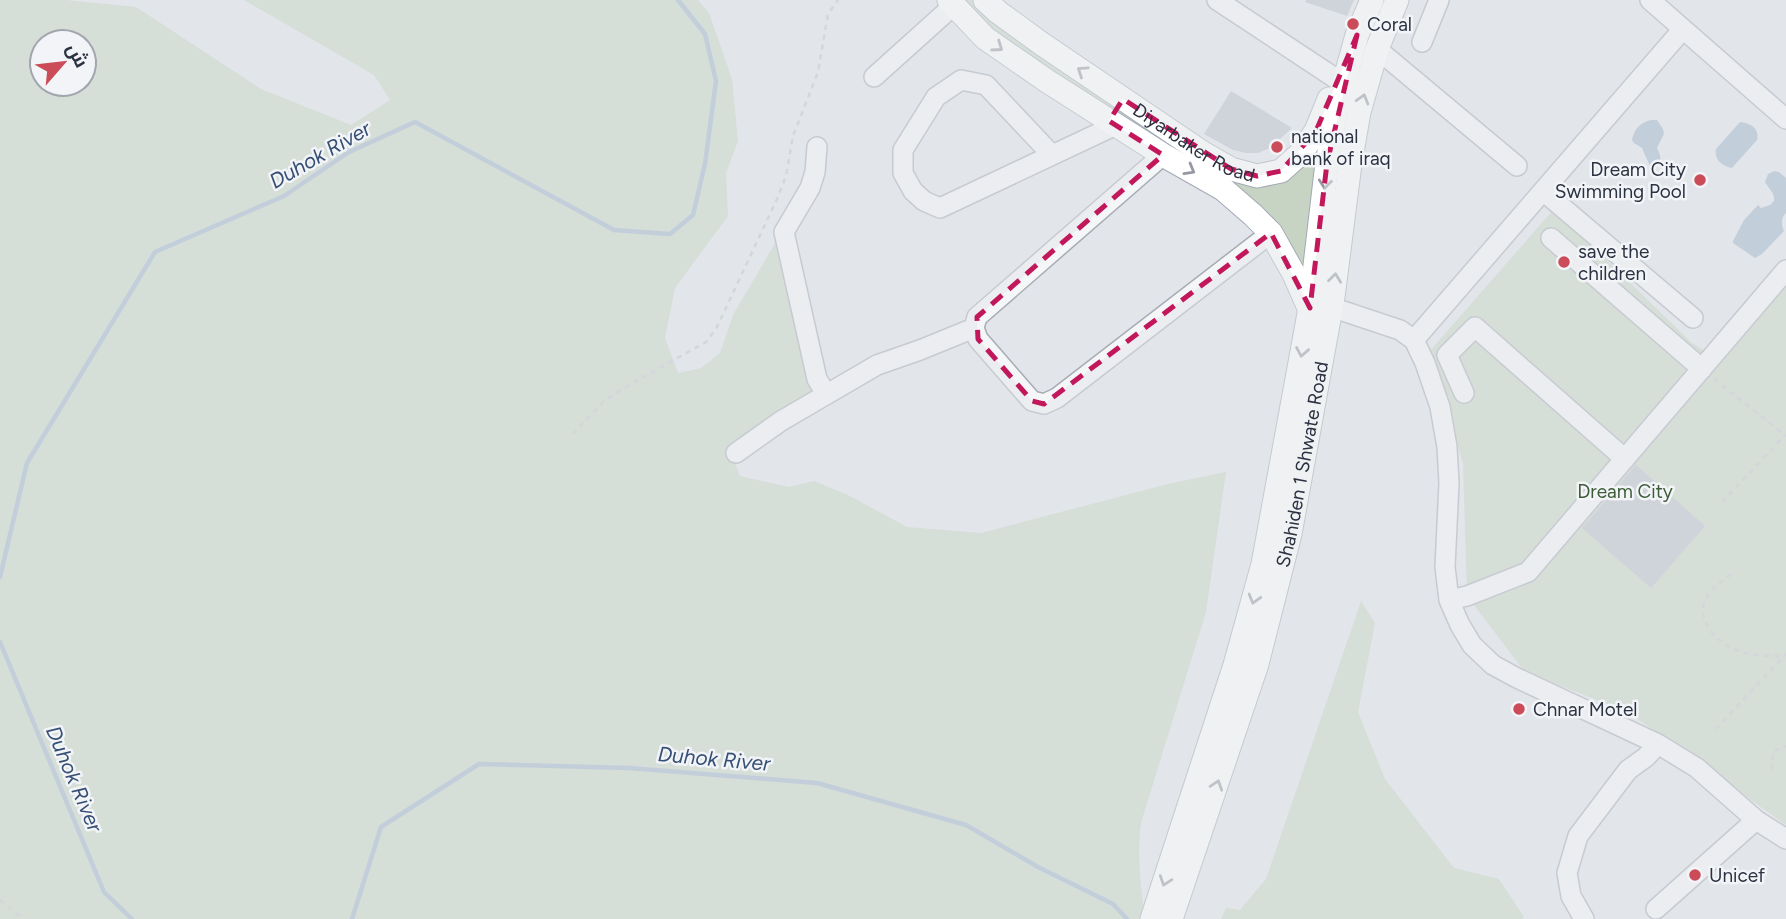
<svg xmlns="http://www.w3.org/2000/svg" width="1786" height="919" viewBox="0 0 1786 919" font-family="Figtree,Cairo,sans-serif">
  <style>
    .green { fill: #c7d4c3; fill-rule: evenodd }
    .water { fill: #9eb1c9 }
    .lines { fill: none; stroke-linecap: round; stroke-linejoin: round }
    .stream { stroke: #9eb1c9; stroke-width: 4.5 }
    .building { fill: #b9bec7 }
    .minor-casing { stroke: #a7acb4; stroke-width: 22 }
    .major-casing { stroke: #a2a9b5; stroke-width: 25 }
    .path { stroke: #c0c3c9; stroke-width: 2.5; stroke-dasharray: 5 5; stroke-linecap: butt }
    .minor { stroke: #f5f6f8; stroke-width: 19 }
    .major { stroke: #fff; stroke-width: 23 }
    .oneway { stroke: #9598a0 }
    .marked { fill: none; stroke: #c2185b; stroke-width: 5; stroke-dasharray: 14 9; stroke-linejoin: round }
    .poi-dot { fill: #cb4b59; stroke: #f2f4f7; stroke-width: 2.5 }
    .labels { text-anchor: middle; stroke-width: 5; stroke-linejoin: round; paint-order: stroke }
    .poi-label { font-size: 19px; fill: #2b3242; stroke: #f2f4f7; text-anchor: start }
    .street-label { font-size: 19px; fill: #2b3242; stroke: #f2f4f7 }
    .park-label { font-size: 19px; fill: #3d5d38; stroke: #f2f4f7 }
    .water-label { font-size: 21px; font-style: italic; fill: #364f75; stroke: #f2f4f7 }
  </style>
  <rect width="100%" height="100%" fill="#e2e5ea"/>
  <path class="green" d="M0,0H66L136,7L261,89L351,125L390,100L374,75L244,0H698L709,13L732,79L738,141L726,173L728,216L675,288L665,338L678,373L701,368L720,353L733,315L778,238L816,394L732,456L740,476L789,487L814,481L850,496L907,527L981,533L1168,484L1226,472L1206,612L1141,823C1137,854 1140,886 1145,917L1143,919H0ZM42,42H84V84H42Z
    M949,0H985L1203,153L1281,170L1329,101L1310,308L1271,233Z
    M1554,209L1692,343L1707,352L1786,275V825L1628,712L1525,672L1467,596L1463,463L1428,353Z
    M1361,601L1375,623L1358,712L1385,779L1454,868L1499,879L1524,917L1522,919H1221L1226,908L1240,910L1266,879Z"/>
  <path class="water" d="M1651,120H1657L1663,129L1664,134L1657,148C1661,156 1663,162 1654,166H1650L1642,148L1634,143L1632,140C1634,129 1641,122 1651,120Z
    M1740,122C1750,123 1760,128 1757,140L1732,168C1722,166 1714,160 1716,149Z
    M1774,171L1779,172L1786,178V213C1781,217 1781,225 1784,231L1762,254L1755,258L1733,243V241L1744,220L1758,205L1761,208L1770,205L1774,201C1775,193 1769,189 1765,182L1768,174Z"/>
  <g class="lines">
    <path class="stream" d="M0,577L27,463L155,252L284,196L349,152L415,122L614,230L670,234L693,215L705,164L716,81L705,34L678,0
      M0,642L104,892L132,919
      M352,919L381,827L479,764L629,768L817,783L966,825L1038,867L1113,904L1127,919"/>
  </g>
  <path class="building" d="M1306,0H1354L1347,16L1305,2Z
    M1231,91L1292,128L1270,148L1258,153H1246L1233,150L1204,134Z
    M1636,465L1705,526L1651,588L1582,528Z"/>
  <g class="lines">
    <g class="minor-casing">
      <path id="minor" d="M1217,0L1338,80
        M1650,0L1786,119
        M1422,42L1439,0
        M1377,49L1517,166
        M874,77L954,5
        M817,147L815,172L810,188L784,232L817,379L826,394
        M1052,155L986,85L961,80L936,97L903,150V173L913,191L924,201L940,208L1116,125
        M1163,155L977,317L974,328L978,339L1032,401L1044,404L1057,398L1271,233
        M1543,191L1693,318
        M1551,238L1702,369
        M1331,307L1400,330L1414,340L1425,363L1440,407L1447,447L1449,483L1445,567L1449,600L1460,625L1472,645L1493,665L1517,678L1658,744L1697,768L1756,820L1786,839
        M1414,340L1683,29
        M1464,393L1447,355L1475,327L1625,459
        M736,453L781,421L877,365L920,350L974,328
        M1449,600L1467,596L1528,572L1786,270
        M1656,909L1756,820
        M1584,919L1571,896L1567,873L1578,836L1628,770L1646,757L1658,744"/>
    </g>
    <g class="major-casing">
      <g id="major">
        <path d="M949,0L985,38L1047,81L1163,155L1223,189L1253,215L1271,233L1294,274L1309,308"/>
        <path id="s1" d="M985,0L998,12L1042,44L1203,153L1231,169L1257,176L1281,171L1302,152L1316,131L1329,99"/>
        <path d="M1152,919L1235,665L1263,564L1310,308L1327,163L1336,111L1357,35L1372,0"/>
        <path id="s2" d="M1171,919L1257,664L1290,534L1333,297L1350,164L1359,112L1377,49L1397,0"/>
      </g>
    </g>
    <path class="path" d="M1714,379L1786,436
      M573,434L604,401L629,385L706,342L716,329L777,199L786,176L793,136L818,72L828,14L838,0
      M1722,502L1785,435
      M1731,574C1722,581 1712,588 1707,597C1693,620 1719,645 1740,651C1753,656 1769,656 1784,656
      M1716,729L1786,654
      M1771,770L1774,751L1786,746
      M0,900L23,919"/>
    <use href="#minor" class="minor"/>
    <use href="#major" class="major"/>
  </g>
  <defs><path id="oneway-chevron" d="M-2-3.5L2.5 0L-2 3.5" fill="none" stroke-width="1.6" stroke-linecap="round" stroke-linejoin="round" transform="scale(1.75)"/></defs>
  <g class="oneway">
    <use href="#oneway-chevron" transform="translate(998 47) rotate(35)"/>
    <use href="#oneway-chevron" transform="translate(1082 71) rotate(-146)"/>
    <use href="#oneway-chevron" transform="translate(1363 99) rotate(-74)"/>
    <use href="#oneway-chevron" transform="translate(1190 170) rotate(30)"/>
    <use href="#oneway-chevron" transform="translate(1325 184) rotate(96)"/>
    <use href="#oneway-chevron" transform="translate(1335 278) rotate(-83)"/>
    <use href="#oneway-chevron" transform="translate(1302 352) rotate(100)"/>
    <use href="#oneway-chevron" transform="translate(1254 599) rotate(106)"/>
    <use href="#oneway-chevron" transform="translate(1217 785) rotate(-72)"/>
    <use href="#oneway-chevron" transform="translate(1165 881) rotate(109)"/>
  </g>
  <path d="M0 0H1786V919H0ZM1357,35L1327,163L1310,308L1271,233L1044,404L1032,401L978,339L977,317L1163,155L1109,121L1123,99L1231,169L1257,176L1281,171L1316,131Z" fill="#e2e5ea" fill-opacity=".55" fill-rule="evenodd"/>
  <path class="marked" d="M1357,35L1327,163L1310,308L1271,233L1044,404L1032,401L978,339L977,317L1163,155L1109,121L1123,99L1231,169L1257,176L1281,171L1316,131Z"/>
  <g class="poi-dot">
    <circle cx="1353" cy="24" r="7"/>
    <circle cx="1277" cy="147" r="7"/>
    <circle cx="1700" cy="180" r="7"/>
    <circle cx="1564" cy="262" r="7"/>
    <circle cx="1519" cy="709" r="7"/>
    <circle cx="1695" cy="875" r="7"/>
  </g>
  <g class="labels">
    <g class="poi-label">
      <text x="1367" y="31">Coral</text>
      <text x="1291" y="143">national<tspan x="1291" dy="22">bank of iraq</tspan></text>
      <text x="1686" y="176" text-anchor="end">Dream City<tspan x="1686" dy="22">Swimming Pool</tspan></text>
      <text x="1578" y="258">save the<tspan x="1578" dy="22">children</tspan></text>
      <text x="1533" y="716">Chnar Motel</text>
      <text x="1709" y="882">Unicef</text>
    </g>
    <g class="street-label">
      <text dy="7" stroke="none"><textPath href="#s1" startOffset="254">Diyarbaker Road</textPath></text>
      <text dy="7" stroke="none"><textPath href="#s2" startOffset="474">Shahiden 1 Shwate Road</textPath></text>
    </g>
    <g class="park-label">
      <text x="1625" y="498">Dream City</text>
    </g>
    <g class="water-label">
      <text transform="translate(320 155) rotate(-30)" y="7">Duhok River</text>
      <text transform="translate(714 759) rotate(5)" y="7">Duhok River</text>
      <text transform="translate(74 779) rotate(67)" y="7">Duhok River</text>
    </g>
  </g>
  <g transform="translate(63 63) rotate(62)"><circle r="33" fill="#f2f4f7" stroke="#a2a6af" stroke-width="2"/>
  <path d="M0-5L12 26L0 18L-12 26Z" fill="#cb4b59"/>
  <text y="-10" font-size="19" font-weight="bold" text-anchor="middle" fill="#2b3242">ش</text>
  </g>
</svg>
